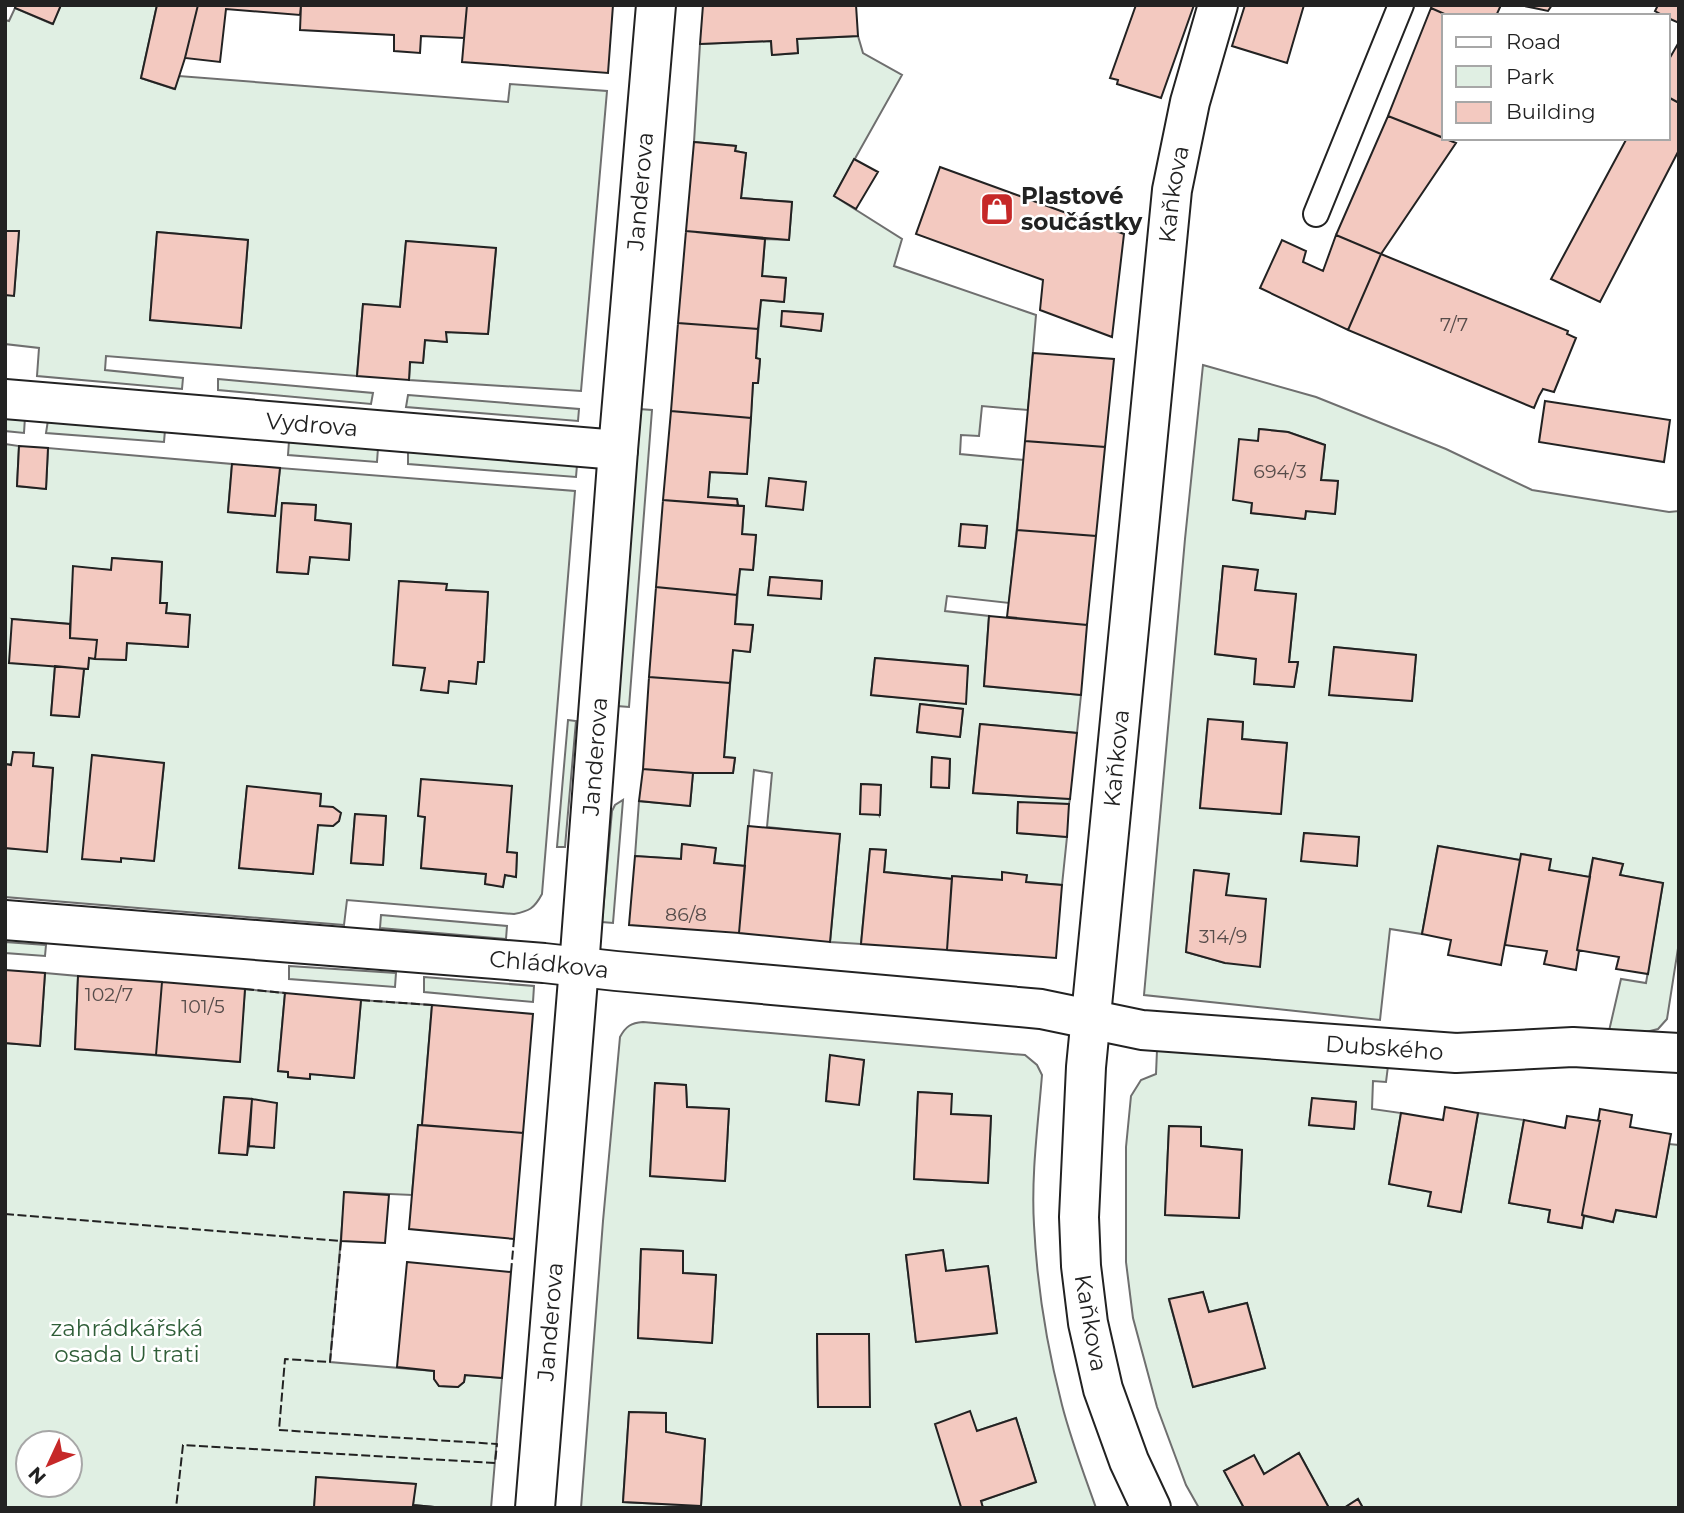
<svg xmlns="http://www.w3.org/2000/svg" width="1684" height="1513" viewBox="0 0 1684 1513" font-family="Montserrat,sans-serif">
  <style>
    .green { fill: #e0efe3; stroke: #6f6f6f; stroke-width: 2; fill-rule: evenodd }
    .building { fill: #f3c9c0; stroke: #222; stroke-width: 2 }
    .lines { fill: none; stroke-linecap: round; stroke-linejoin: round }
    .service-casing { stroke: #222; stroke-width: 28 }
    .minor-casing { stroke: #222; stroke-width: 42 }
    .service { stroke: #fff; stroke-width: 24 }
    .minor { stroke: #fff; stroke-width: 38 }
    .fence { stroke: #222; stroke-width: 2; stroke-dasharray: 9 3.5; stroke-linecap: butt }
    .labels { text-anchor: middle; stroke-width: 5; stroke-linejoin: round; paint-order: stroke }
    .number-label { font-size: 19px; fill: #564c4a }
    .street-label { font-size: 23px; fill: #222; stroke: #fff }
    .poi-label { font-size: 23px; font-weight: bold; fill: #222; stroke: #fff; text-anchor: start }
    .park-label { font-size: 23px; fill: #2f5e38; stroke: #fff }
  </style>
  <rect width="100%" height="100%" fill="#fff"/>
  <path class="green" d="M61,5H157L141,78L174,89L179,76L508,102L510,84L607,91L581,391L409,380L410,362H423L425,340L446,342V332L488,334L496,249L406,241L400,307L363,304L357,376L106,356L105,370L183,378L182,389L37,376L39,348L5,344V295H14L19,232L5,231V20L9,21L15,8L52,24ZM157,232L248,240L241,327L150,320Z
    M858,36L863,53L902,75L834,196L902,239L894,266L1036,315L1028,410L982,406L979,436L961,435L960,454L1024,460L1009,603L947,596L945,611L989,616L984,686L1081,695L1077,733L980,724L973,793L1070,799L1069,804L1018,803L1017,833L1067,837L1062,885L953,876L952,879L884,872L886,850L870,849L861,944L830,942L840,835L767,827L772,773L754,770L745,866L714,863L715,848L682,844L681,859L635,856L639,801L690,806L693,773H733L735,758L724,757L733,650L750,652L753,626L735,624L740,569L753,570L756,536L742,534L744,507L738,506L737,499L708,497L710,472L747,474L753,383H758L760,360L756,358L761,300L784,302L786,278L762,276L765,239L789,240L792,202L741,198L746,153L735,151L736,146L694,142L700,44L771,41L772,55L798,53L797,39ZM783,311L823,314L821,331L781,326ZM987,527L985,548L960,546ZM770,577L822,581L821,598L768,594ZM875,658L968,666L965,703L871,695ZM920,704L963,709L960,737L917,732ZM932,758L950,759L949,788L931,787ZM862,784L881,785L879,815Z
    M1203,365L1316,397L1446,449L1532,490L1669,512L1679,511V942L1667,1019L1658,1029L1646,1032L1609,1031L1621,979L1646,983L1663,883L1620,875L1623,864L1593,858L1589,877L1549,870L1550,859L1522,854L1520,860L1438,846L1422,934L1390,929L1380,1020L1144,995L1185,539ZM1260,429L1288,432L1325,445L1321,480L1338,481L1335,514L1306,511L1305,519L1251,513ZM1223,566L1257,570L1255,590L1296,595L1289,662L1298,663L1294,687L1255,684L1256,659L1215,654ZM1334,647L1416,655L1412,701L1330,695ZM1208,720L1243,722L1242,739L1287,743L1280,814L1200,807ZM1304,833L1359,838L1356,865L1302,861ZM1194,870L1228,874L1226,895L1225,963L1186,952Z
    M218,379L373,393L371,404L218,390Z
    M408,395L579,409L578,421L406,407Z
    M639,409L652,410L629,707L617,706Z
    M5,416L25,417L24,433L5,431Z
    M48,420L165,430L164,442L46,433Z
    M289,441L378,448L377,462L288,455Z
    M5,444L19,446L17,486L46,489L48,448L232,464L228,512L275,516L280,468L575,491L542,894C534,909 529,911 514,914L347,900L344,925L5,897V848L47,851L53,768L5,764ZM283,503L316,505L315,520L351,524L349,560L310,557L308,574L277,572ZM113,558L162,562L160,603H167L166,613L190,615L187,647L127,643L126,660L89,658L88,669H84L79,717L51,715L55,666L12,619L70,624L74,567L111,570ZM399,581L446,584V590L488,592L484,662H478L476,683L449,681L447,693L422,690L425,668ZM93,755L164,764L154,861L121,858V861ZM511,786L507,852L517,853L516,877L505,875L503,886L485,884L486,874L421,868L425,817L418,816ZM247,787L321,794L320,806L340,814L339,821L333,826L318,825L313,874L239,868ZM355,815L386,816L383,865L351,863Z
    M408,451L577,465L576,477L408,464Z
    M568,720L576,721L565,847H557Z
    M623,800L613,923L602,922L612,811L615,805Z
    M381,915L507,926L506,939L380,928Z
    M5,942L46,945L45,956L5,953Z
    M289,966L396,973L395,987L289,979Z
    M45,973L78,976L75,1049L239,1062L245,989L285,993L278,1071L288,1072V1077L309,1079L310,1074L354,1078L361,1000L432,1005L422,1125H418L412,1195L345,1192L330,1362L434,1371V1379L439,1386L458,1387L464,1382L465,1375L502,1378L491,1508H445L413,1505L415,1484L317,1477L314,1508H5V1043L40,1046ZM224,1097L252,1099L274,1147L249,1146L247,1155L219,1152ZM28,1443H70V1485H28Z
    M424,977L534,986L533,1002L424,992Z
    M643,1022L1025,1055L1037,1065L1042,1075C1038,1125 1031,1175 1034,1225C1037,1286 1047,1347 1062,1405C1071,1440 1084,1474 1096,1508H983L981,1501L1036,1482L1016,1418L977,1431L961,1507L959,1508H581L603,1221L620,1037C626,1026 631,1023 643,1022ZM830,1056L864,1060L859,1104L826,1101ZM655,1083L686,1085L687,1107L729,1109L725,1181L650,1176ZM918,1092L951,1094V1114L991,1116L988,1183L914,1179ZM641,1249L683,1251V1273L716,1275L712,1343L638,1338ZM943,1250L946,1271L988,1266L997,1333L916,1342L906,1255ZM817,1334H869V1407H818ZM629,1412L666,1413V1432L705,1439L701,1506L623,1502Z
    M1157,1050L1388,1066L1386,1082L1373,1081L1372,1109L1401,1113L1389,1184L1431,1192L1429,1206L1461,1212L1478,1113L1524,1120L1509,1203L1550,1210L1548,1222L1581,1228L1584,1216L1613,1222L1616,1210L1656,1217L1669,1144L1679,1145V1508H1363L1358,1499L1344,1508H1329L1299,1453L1264,1474L1254,1456L1224,1471L1244,1508H1199L1186,1485L1157,1407L1133,1318L1126,1262V1147L1131,1096L1141,1080L1156,1074ZM1312,1099L1356,1102L1354,1129L1309,1125ZM1169,1126L1201,1127V1146L1242,1150L1239,1218L1165,1215ZM1203,1292L1209,1312L1247,1303L1265,1368L1193,1387L1169,1300Z"/>
  <path class="building" d="M16,5H61L53,24L15,8Z
    M157,5H198L185,58L175,89L141,78Z
    M198,5H301L300,15L226,9L220,62L185,58Z
    M301,5H467L464,38L421,36L420,53L394,51V35L300,30Z
    M467,5H613L608,73L462,62Z
    M703,5H856L858,36L797,39L798,53L772,55L771,41L700,44Z
    M1136,5H1194L1161,98L1117,84L1118,80L1110,78Z
    M1245,5H1304L1287,63L1232,46Z
    M1432,5H1501L1496,16H1449L1431,8Z
    M1520,5H1552L1548,11Z
    M1658,5H1679V23L1668,18V16H1664L1655,11Z
    M1431,8L1449,16H1444V138L1388,116Z
    M1679,42V103L1668,97V61Z
    M1668,97L1679,103V150L1600,302L1551,279L1627,138H1668Z
    M1388,116L1456,143L1381,254L1336,235Z
    M694,142L736,146L735,151L746,153L741,198L792,202L789,240L686,231Z
    M854,159L878,172L856,209L834,196Z
    M940,167L1124,234L1112,337L1040,310L1043,280L916,234Z
    M5,231H19L14,296L5,295Z
    M686,231L765,239L762,276L786,278L784,302L761,300L758,329L678,323Z
    M157,232L248,240L241,328L150,320Z
    M1336,235L1381,254L1348,330L1260,288L1282,240L1306,251L1303,262L1323,271Z
    M406,241L496,248L488,334L446,332L447,342L425,340L423,363L410,362L409,380L357,376L363,304L400,307Z
    M1381,254L1568,331L1567,334L1576,338L1554,392L1543,389L1539,396L1534,408L1348,330Z
    M782,311L823,314L821,331L781,326Z
    M678,323L758,329L756,358L760,359L758,383H753L751,418L671,411Z
    M1033,353L1114,359L1105,447L1025,441Z
    M1545,401L1670,420L1664,462L1539,442Z
    M671,411L751,418L747,474L710,472L708,497L737,499L738,506L663,500Z
    M1259,429L1288,432L1325,445L1321,480L1338,481L1335,514L1306,511L1305,519L1251,513L1252,503L1233,500L1239,439L1258,441Z
    M1025,441L1105,447L1096,536L1017,530Z
    M19,446L48,448L46,489L17,486Z
    M232,464L280,468L275,516L228,512Z
    M769,478L806,482L803,510L766,506Z
    M663,500L744,506L742,534L756,535L753,570L740,569L737,595L656,587Z
    M282,503L316,505L315,520L351,524L349,560L310,557L308,574L277,572Z
    M961,524L987,526L985,548L959,546Z
    M1017,530L1096,536L1087,625L1007,617Z
    M112,558L162,562L160,603H167L166,613L190,615L188,647L127,643L126,660L95,659L97,640L70,638L73,566L111,570Z
    M1223,566L1258,570L1255,590L1296,594L1289,662H1298L1294,687L1254,684L1256,659L1215,654Z
    M770,577L822,581L821,599L768,595Z
    M399,581L447,584L446,590L488,592L484,662H478L476,684L449,681L448,693L421,690L425,668L393,665Z
    M656,587L737,595L735,624L753,625L750,652L733,650L730,683L649,677Z
    M989,616L1087,625L1081,695L984,686Z
    M12,619L70,624V638L97,640L95,659L89,658L88,669L9,663Z
    M1334,647L1416,655L1412,701L1329,695Z
    M875,658L968,666L966,704L871,695Z
    M55,666L84,669L79,717L51,715Z
    M649,677L730,683L724,757L735,758L733,773H693L643,769Z
    M920,704L963,709L960,737L917,732Z
    M1208,719L1243,722L1242,739L1287,743L1281,814L1200,808Z
    M980,724L1077,733L1070,799L973,793Z
    M13,752L34,753L33,766L53,768L47,852L5,848V764L11,765Z
    M92,755L164,763L154,861L121,858V862L82,859Z
    M932,757L950,759L949,788L931,787Z
    M643,769L693,773L690,806L639,801Z
    M421,779L512,786L507,852L517,853L516,877L505,875L503,887L485,884L486,874L421,868L425,817L418,816Z
    M861,784L881,785L880,815L860,814Z
    M247,786L321,794L320,806L333,807L341,813L339,821L333,826L318,825L313,874L239,868Z
    M1018,802L1069,804L1067,837L1017,833Z
    M355,814L386,816L383,865L351,863Z
    M748,826L840,834L830,942L739,933Z
    M1304,833L1359,837L1357,866L1301,861Z
    M682,844L716,848L714,863L745,866L739,933L629,925L635,856L681,859Z
    M1438,846L1520,860L1501,965L1448,955L1451,940L1422,934Z
    M870,849L886,850L884,872L952,879L947,950L861,944Z
    M1521,854L1551,859L1549,870L1590,877L1577,950L1579,951L1576,970L1544,964L1547,951L1505,945Z
    M1593,858L1623,864L1620,875L1663,883L1648,974L1616,969L1619,957L1577,950Z
    M1194,870L1229,874L1226,895L1266,899L1260,967L1225,963L1186,952Z
    M1002,872L1027,875L1026,882L1062,885L1056,958L947,950L952,876L1002,880Z
    M5,970L45,973L40,1046L5,1043Z
    M78,976L162,982L156,1055L75,1049Z
    M162,982L245,989L240,1062L156,1055Z
    M285,993L361,1000L354,1078L310,1074V1079L288,1077V1072L278,1071Z
    M432,1005L533,1014L523,1133L422,1125Z
    M830,1055L864,1060L859,1105L826,1101Z
    M655,1083L686,1085L687,1107L729,1109L725,1181L650,1176Z
    M918,1092L952,1094L951,1114L991,1116L988,1183L914,1179Z
    M224,1097L252,1099L247,1155L219,1153Z
    M1312,1098L1356,1102L1354,1129L1309,1125Z
    M252,1099L277,1103L274,1148L249,1146Z
    M1445,1107L1478,1113L1461,1212L1428,1206L1431,1192L1389,1184L1401,1113L1443,1120Z
    M1600,1109L1632,1115L1630,1127L1671,1134L1656,1217L1616,1210L1613,1222L1582,1215L1600,1121H1598Z
    M1567,1116L1600,1121L1582,1215L1584,1216L1582,1228L1548,1222L1550,1210L1509,1203L1524,1120L1565,1128Z
    M418,1125L523,1133L514,1239L409,1229Z
    M1169,1126L1201,1127V1146L1242,1150L1239,1218L1165,1215Z
    M344,1192L389,1195L385,1243L341,1241Z
    M641,1249L683,1251V1273L716,1275L712,1343L638,1338Z
    M943,1250L946,1271L988,1266L997,1333L916,1342L906,1255Z
    M407,1262L511,1272L502,1378L465,1375L464,1382L458,1387L439,1386L434,1379V1371L397,1367Z
    M1203,1292L1209,1312L1247,1303L1265,1368L1193,1387L1169,1299Z
    M817,1334H869L870,1407H818Z
    M970,1411L977,1431L1016,1418L1036,1482L981,1501L983,1508H959L961,1507L935,1424Z
    M629,1412L666,1413V1432L705,1439L701,1506L623,1502Z
    M1299,1453L1329,1508H1244L1224,1471L1254,1455L1264,1474Z
    M316,1477L416,1484L413,1505L445,1508H314Z
    M1358,1499L1363,1508H1344Z"/>
  <g class="lines">
    <g class="service-casing">
      <path id="service" d="M1316,214L1401,5"/>
    </g>
    <g class="minor-casing">
      <g id="minor">
        <path id="s1" d="M5,399L618,450"/>
        <path id="s2" d="M5,920L544,963L616,971L1041,1009L1142,1030L1456,1053L1573,1047L1679,1053"/>
        <path id="s3" d="M535,1508L579,967L618,450L656,5"/>
        <path id="s4" d="M1151,1508L1129,1461L1103,1389L1088,1323L1081,1266L1079,1217L1086,1067L1172,190L1190,102L1218,5"/>
      </g>
    </g>
    <use href="#service" class="service"/>
    <use href="#minor" class="minor"/>
    <path class="fence" d="M245,989L285,993
      M361,1000L432,1005
      M5,1214L341,1241L330,1362L285,1359L279,1430L497,1444L495,1463L183,1445L176,1508
      M511,1272L514,1239"/>
  </g>
  <defs>
    <g id="shop-square" transform="scale(1.75)"><rect x="-9" y="-9" width="18" height="18" rx="4" fill="#c62828" stroke="#fff"/><path d="M-5-2.5h2.3a2.7 3.5 0 0 1 5.4 0H5L5.5 6h-11ZM-1.5-2.5h3a1.5 2.3 0 0 0-3 0Z" fill="#fff"/></g>
  </defs>
  <g fill-rule="evenodd">
    <use href="#shop-square" x="997" y="209"/>
  </g>
  <g class="labels">
    <g class="number-label">
      <text x="1454" y="331">7/7</text>
      <text x="1280" y="478">694/3</text>
      <text x="686" y="921">86/8</text>
      <text x="1223" y="943">314/9</text>
      <text x="109" y="1001">102/7</text>
      <text x="203" y="1013">101/5</text>
    </g>
    <g class="street-label">
      <text dy="8" stroke="none"><textPath href="#s3" startOffset="1321">Janderova</textPath></text>
      <text dy="8" stroke="none"><textPath href="#s4" startOffset="1330">Kaňkova</textPath></text>
      <text dy="8" stroke="none"><textPath href="#s1" startOffset="308">Vydrova</textPath></text>
      <text dy="8" stroke="none"><textPath href="#s3" startOffset="754">Janderova</textPath></text>
      <text dy="8" stroke="none"><textPath href="#s4" startOffset="763">Kaňkova</textPath></text>
      <text dy="8" stroke="none"><textPath href="#s2" startOffset="546">Chládkova</textPath></text>
      <text dy="8" stroke="none"><textPath href="#s2" startOffset="1386">Dubského</textPath></text>
      <text dy="8" stroke="none"><textPath href="#s3" startOffset="187">Janderova</textPath></text>
      <text transform="translate(1091 1323) rotate(80)" y="8">Kaňkova</text>
    </g>
    <g class="poi-label">
      <text x="1021" y="204">Plastové<tspan x="1021" dy="26">součástky</tspan></text>
    </g>
    <g class="park-label">
      <text x="127" y="1336">zahrádkářská<tspan x="127" dy="26">osada U trati</tspan></text>
    </g>
  </g>
  <rect width="1684" height="1513" fill="none" stroke="#222222" stroke-width="14"/>
  <rect x="1442" y="14" width="228" height="126" fill="#ffffff" stroke="#a7a7a7" stroke-width="2"/>
  <rect x="1456" y="37" width="35" height="10" fill="#ffffff" stroke="#a7a7a7" stroke-width="2"/>
  <text x="1506" y="49" font-size="21" fill="#222222">Road</text>
  <rect x="1456" y="66" width="35" height="21" fill="#e0efe3" stroke="#a7a7a7" stroke-width="2"/>
  <text x="1506" y="84" font-size="21" fill="#222222">Park</text>
  <rect x="1456" y="102" width="35" height="21" fill="#f3c9c0" stroke="#a7a7a7" stroke-width="2"/>
  <text x="1506" y="119" font-size="21" fill="#222222">Building</text>
  <g transform="translate(49 1464) rotate(226)"><circle r="33" fill="#ffffff" stroke="#a7a7a7" stroke-width="2"/>
  <path d="M0-5L12 26L0 18L-12 26Z" fill="#c62828"/>
  <text y="-10" font-size="19" font-weight="bold" text-anchor="middle" fill="#222222">N</text>
  </g>
</svg>
